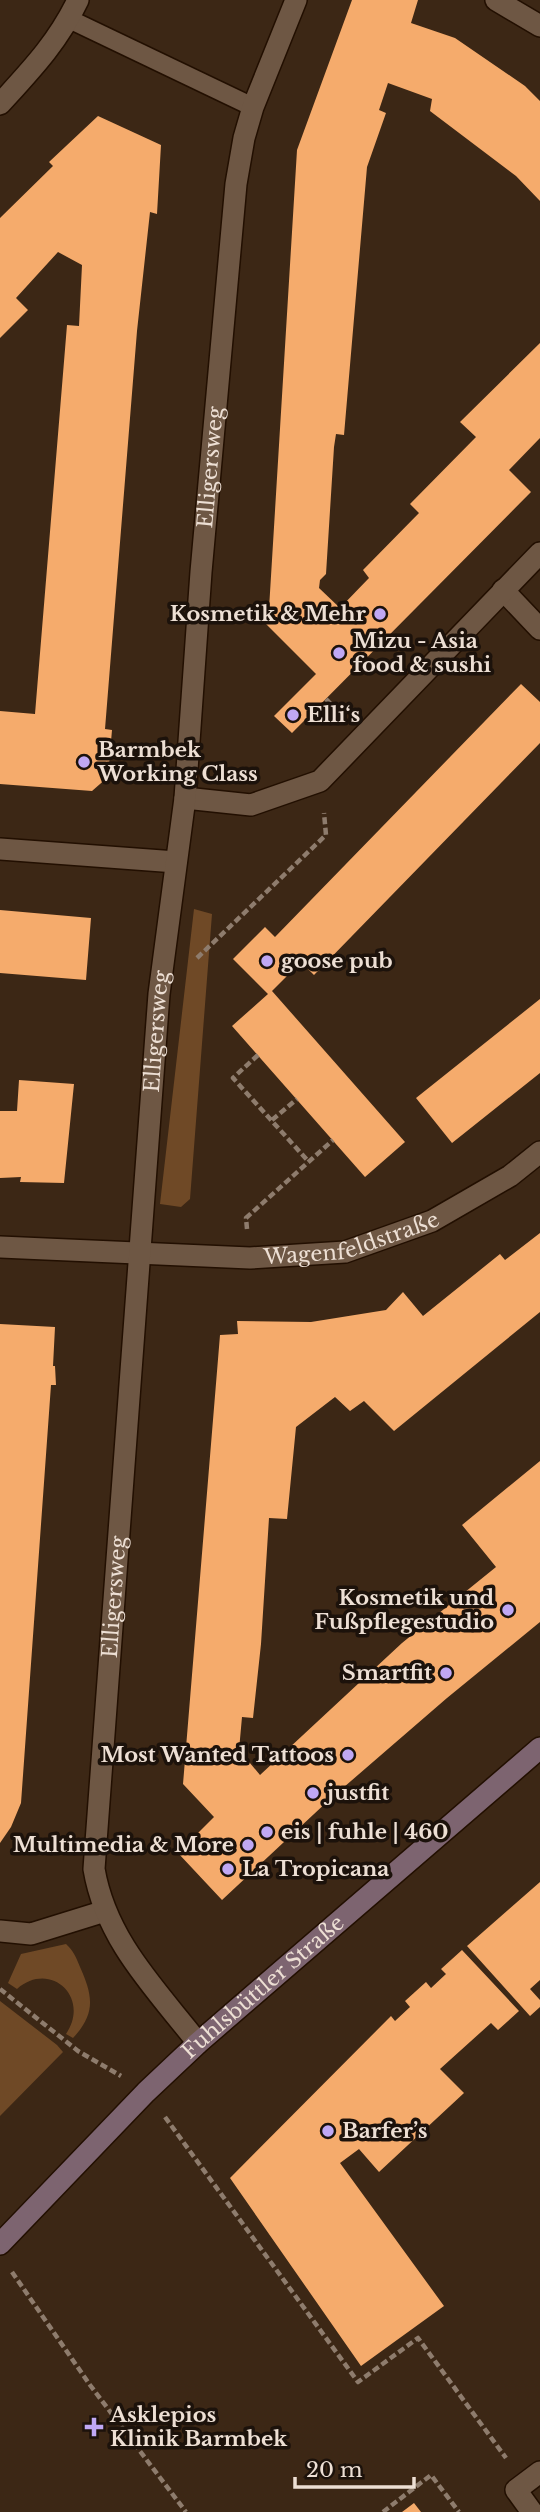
<svg xmlns="http://www.w3.org/2000/svg" width="540" height="2512" viewBox="0 0 540 2512" font-family="'Libre Baskerville',serif">
  <style>
    .green { fill: #6f4926 }
    .building { fill: #f5ab6c }
    .lines { fill: none; stroke-linecap: round; stroke-linejoin: round }
    .service-casing { stroke: #220f01; stroke-width: 21 }
    .minor-casing { stroke: #220f01; stroke-width: 24 }
    .secondary-casing { stroke: #220f01; stroke-width: 24 }
    .path { stroke: #8e7c6d; stroke-width: 4.5; stroke-dasharray: 7 3.5; stroke-linecap: butt }
    .service { stroke: #6e5744; stroke-width: 18 }
    .minor { stroke: #6e5744; stroke-width: 21 }
    .secondary { stroke: #7d6470; stroke-width: 21 }
    .poi-dot { fill: #c0a8f4; stroke: #1c120b; stroke-width: 2.5 }
    .labels { text-anchor: middle; stroke-width: 7; stroke-linejoin: round; paint-order: stroke }
    .street-label { font-size: 21px; fill: #eddfd4; stroke: #1c120b }
    .poi-label { font-size: 21px; font-weight: bold; fill: #eddfd4; stroke: #1c120b; text-anchor: start }
  </style>
  <rect width="100%" height="100%" fill="#3c2715"/>
  <path class="green" d="M194,909L212,914L190,1199L181,1207L160,1204Z
    M66,1944C73,1950 77,1959 80,1967C93,1996 96,2013 73,2038L66,2034C91,1997 50,1960 17,1989L8,1983L21,1954Z
    M0,2001L57,2045L63,2052L0,2116Z"/>
  <path class="building" d="M352,0H418L411,23L455,38L525,86L540,101V201L516,176L430,111L432,99L388,83L379,110L386,113L367,167L344,435L336,434L334,447L326,574L320,580L319,588L340,608L369,578L363,570L419,513L410,504L476,437L460,422L540,343V438L509,470L531,492L292,733L274,716L316,674L260,618L269,609L297,150Z
    M98,116L161,145L157,214L150,212L137,331L105,729L112,730L108,777L92,791L0,784V711L35,714L67,325L79,326L82,265L58,252L16,298L28,310L0,338V218L53,166L49,162Z
    M521,684L540,702V743L314,975L301,962L272,991L405,1142L365,1177L232,1026L268,994L233,959L265,927L275,937Z
    M0,910L91,918L86,980L0,973Z
    M540,999V1073L452,1143L416,1098Z
    M19,1080L74,1084L64,1183L20,1182L21,1177L0,1178V1111H17Z
    M540,1233V1312L394,1431L364,1401L350,1411L335,1397L296,1427L287,1519L269,1518L261,1644L253,1718L242,1717L239,1750L260,1775L402,1643L496,1567L462,1525L540,1461V1622L447,1698L329,1800L222,1900L178,1853L214,1817L183,1784L220,1335L238,1334L237,1321L311,1322L386,1310L403,1292L423,1316L500,1254L505,1260Z
    M0,1324L55,1327L53,1366H55L56,1385H51L21,1803L11,1827L0,1843Z
    M540,1882V1980L530,1989L540,2000V2007L530,2016L467,1946Z
    M462,1950L519,2011L498,2030L491,2023L440,2069L464,2093L379,2172L359,2149L340,2163L444,2306L361,2366L230,2178L391,2016L395,2021L410,2007L405,2001L426,1982L431,1988L446,1974L441,1969Z
    M414,2503L421,2512H402Z"/>
  <g class="lines">
    <g class="service-casing">
      <path id="service" d="M69,19L253,107"/>
    </g>
    <g class="minor-casing">
      <g id="minor">
        <path d="M496,0L540,26"/>
        <path d="M0,104C31,70 58,42 78,0"/>
        <path d="M503,590L540,629"/>
        <path d="M185,798L251,805L320,781L540,553"/>
        <path d="M0,849L176,862"/>
        <path id="s1" d="M0,1247L250,1258L345,1252L432,1221L510,1176L540,1152"/>
        <path d="M0,1931L31,1934L105,1911"/>
        <path id="s2" d="M198,2043C155,1988 106,1940 94,1869L159,994L185,798L201,572L236,184L244,138L253,107L296,0"/>
        <path d="M532,2512L516,2490L540,2472"/>
      </g>
    </g>
    <g class="secondary-casing">
      <g id="secondary">
        <path id="s3" d="M0,2244L146,2092L198,2043L540,1748"/>
      </g>
    </g>
    <path class="path" d="M326,699L342,716
      M197,958L326,835L324,813
      M258,1055L233,1078L309,1162
      M272,1120L297,1099
      M247,1229L246,1218L333,1140
      M0,1989L78,2051L121,2076
      M165,2117L358,2382L418,2338L506,2458
      M12,2272L90,2385L186,2512
      M383,2512L431,2475L459,2512"/>
    <use href="#service" class="service"/>
    <use href="#minor" class="minor"/>
    <use href="#secondary" class="secondary"/>
  </g>
  <g class="poi-dot">
    <circle cx="380" cy="614" r="7"/>
    <circle cx="339" cy="653" r="7"/>
    <circle cx="293" cy="715" r="7"/>
    <circle cx="84" cy="762" r="7"/>
    <circle cx="267" cy="961" r="7"/>
    <circle cx="508" cy="1610" r="7"/>
    <circle cx="446" cy="1673" r="7"/>
    <circle cx="348" cy="1755" r="7"/>
    <circle cx="313" cy="1793" r="7"/>
    <circle cx="267" cy="1832" r="7"/>
    <circle cx="248" cy="1845" r="7"/>
    <circle cx="228" cy="1869" r="7"/>
    <circle cx="328" cy="2131" r="7"/>
    <path d="M90.5 2416.5h7v7h7v7h-7v7h-7v-7h-7v-7h7z"/>
  </g>
  <g class="labels">
    <g class="street-label">
      <text dy="7" stroke="none"><textPath href="#s2" startOffset="1612">Elligersweg</textPath></text>
      <text dy="7" stroke="none"><textPath href="#s2" startOffset="1045">Elligersweg</textPath></text>
      <text dy="7" stroke="none"><textPath href="#s1" startOffset="354">Wagenfeldstraße</textPath></text>
      <text dy="7" stroke="none"><textPath href="#s2" startOffset="478">Elligersweg</textPath></text>
      <text dy="7" stroke="none"><textPath href="#s3" startOffset="368">Fuhlsbüttler Straße</textPath></text>
    </g>
    <g class="poi-label">
      <text x="366" y="621" text-anchor="end">Kosmetik &amp; Mehr</text>
      <text x="353" y="648">Mizu - Asia<tspan x="353" dy="24">food &amp; sushi</tspan></text>
      <text x="307" y="722">Elli‘s</text>
      <text x="98" y="757">Barmbek<tspan x="98" dy="24">Working Class</tspan></text>
      <text x="281" y="968">goose pub</text>
      <text x="494" y="1605" text-anchor="end">Kosmetik und<tspan x="494" dy="24">Fußpflegestudio</tspan></text>
      <text x="432" y="1680" text-anchor="end">Smartfit</text>
      <text x="334" y="1762" text-anchor="end">Most Wanted Tattoos</text>
      <text x="327" y="1800">justfit</text>
      <text x="281" y="1839">eis | fuhle | 460</text>
      <text x="234" y="1852" text-anchor="end">Multimedia &amp; More</text>
      <text x="242" y="1876">La Tropicana</text>
      <text x="342" y="2138">Barfer’s</text>
      <text x="110" y="2422">Asklepios<tspan x="110" dy="24">Klinik Barmbek</tspan></text>
    </g>
  </g>
  <path d="M295 2477v10h119v-10" fill="none" stroke="#eddfd4" stroke-width="3.5"/>
  <text x="306" y="2477" font-size="21" fill="#eddfd4" stroke="#1c120b" stroke-width="5" paint-order="stroke">20 m</text>
</svg>
